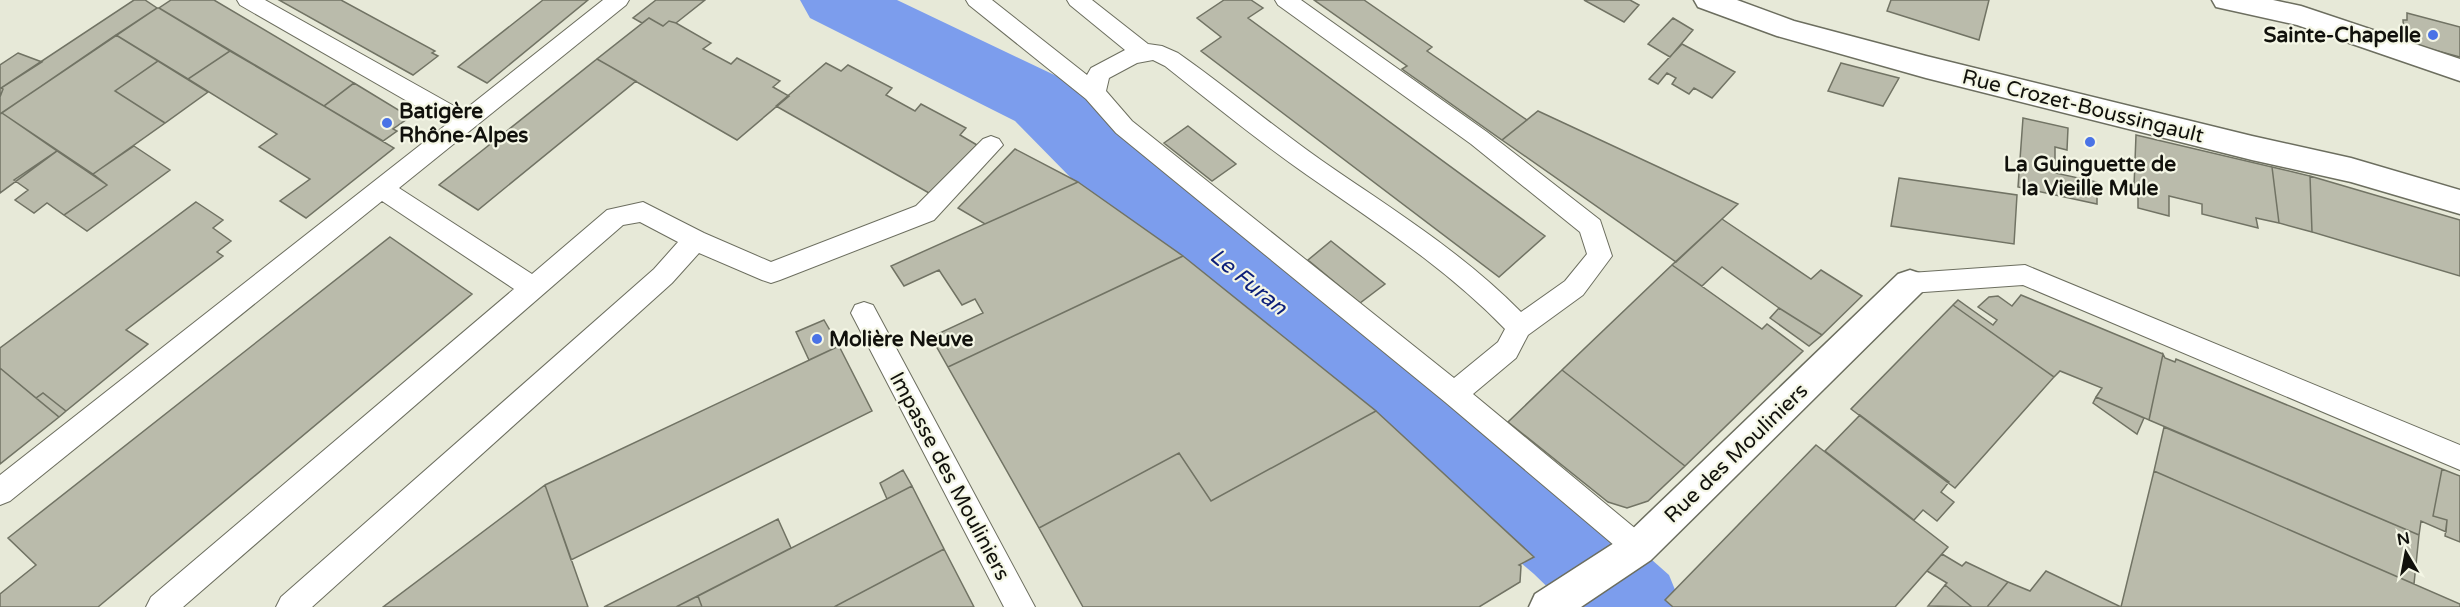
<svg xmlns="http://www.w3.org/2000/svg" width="2460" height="607" viewBox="0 0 2460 607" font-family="'Varela Round',sans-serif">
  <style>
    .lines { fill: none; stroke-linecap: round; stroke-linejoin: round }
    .river { fill: #7c9ded; fill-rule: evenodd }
    .building { fill: #babbab; stroke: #717364; stroke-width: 1.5 }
    .service-casing { stroke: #6c6e5f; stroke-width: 2 }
    .minor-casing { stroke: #6c6e5f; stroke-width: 3 }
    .service { fill: #fff; fill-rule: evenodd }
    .minor { fill: #fff; fill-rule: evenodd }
    .poi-dot { fill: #4a73e6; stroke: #f4f6e5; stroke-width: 2 }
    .labels { text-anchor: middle; stroke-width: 4.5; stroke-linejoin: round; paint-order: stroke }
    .poi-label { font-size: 21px; font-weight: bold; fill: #11110c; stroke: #f4f6e5; text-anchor: start }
    .street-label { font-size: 21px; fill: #11110c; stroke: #f4f6e5 }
    .water-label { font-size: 22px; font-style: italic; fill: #0b1e79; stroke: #f4f6e5 }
  </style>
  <rect width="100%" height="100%" fill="#e7e9d8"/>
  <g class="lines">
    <path class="river" d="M800,0H897L1067,81L1126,137L1600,514L1669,575L1682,607H1568L1534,574L1072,179L1015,121L810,18Z"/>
  </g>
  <path class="building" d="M134,0H145L157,8L0,114V97L3,89L1,88Z
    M171,0H214L354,83L324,106L159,8Z
    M279,0H341L435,51L432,53L438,56L413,75Z
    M543,0H588L487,83L458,67Z
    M656,0H705L676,23L669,21L663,26L649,18L642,23L633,18Z
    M1224,0H1251L1263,8L1248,18L1545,236L1499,277L1201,51L1221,37L1197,18Z
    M1314,0H1364L1432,47L1427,51L1527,120L1502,140L1402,69L1407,66Z
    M1584,0H1630L1639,5L1624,22Z
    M1891,0H1989L1979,40L1887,11Z
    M157,8H159L230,51L188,79L116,35Z
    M2407,13L2460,27V57L2408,43L2407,35L2404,34L2403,20H2407Z
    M649,18L663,26L669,21L676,23L711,43L703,49L731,64L737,58L780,81L773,87L789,96L737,140L597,59Z
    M1673,18L1693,30L1670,57L1648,44Z
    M116,35L158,61L115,91L165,123L93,174L2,113Z
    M1682,44L1735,72L1712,98L1694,88L1689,94L1672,84L1676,78L1667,73L1658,84L1649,79Z
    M230,51L324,106L394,148L306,218L280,201L310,179L259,147L277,134L188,79Z
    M18,53L42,62L1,88L3,89L0,97V65Z
    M597,59L636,81L478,210L439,185Z
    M158,61L208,92L165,123L115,91Z
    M826,63L841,71L848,65L892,88L886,95L915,111L921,104L966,128L960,135L977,145L929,193L776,106Z
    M1841,63L1899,78L1883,106L1828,91Z
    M354,83L410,117L393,129L397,131L383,141L324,106Z
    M1538,111L1738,204L1676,262L1502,140Z
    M2,113L57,151L0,193V114Z
    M2023,118L2068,128L2067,150L2055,147V173L2097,182V204L2018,187Z
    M1188,126L1236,164L1212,181L1164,143Z
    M2136,135L2272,167L2279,223L2256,218L2258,228L2202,214V204L2169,196V216L2138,208V188L2134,187Z
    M134,146L170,170L87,231L64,215L107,185L93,174Z
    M1015,149L1078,182L985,224L958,208Z
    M57,151L107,185L64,215L47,203L34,213L15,200L28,190L14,180Z
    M2272,167L2310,176L2312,232L2279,223Z
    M2310,176L2460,220V276L2312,232Z
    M1899,178L2017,195L2014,244L1891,226Z
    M1078,182L1183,256L948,367L931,337L983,313L975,299L962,305L939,270L904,286L891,266Z
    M196,202L223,220L213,228L231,241L217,252L223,256L126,330L148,344L66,411L43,393L36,398L0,368V348Z
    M1722,219L1811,279L1821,270L1862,296L1822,335L1779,308L1722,267L1702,286L1672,265Z
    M390,237L472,294L98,607H0V594L36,565L8,538Z
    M1331,241L1385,284L1360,303L1308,260Z
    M1183,256L1376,411L1211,501L1179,453L1039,528L948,367Z
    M1672,265L1762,329L1767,324L1803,351L1685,466L1562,370Z
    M2021,295L2163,354L2149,420L2096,397L2102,388L2060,371L2054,377L1953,305L1958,300L1993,325L1997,320L1978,307L1989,297L1998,296L2012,306Z
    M1953,305L2054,377L1955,488L1851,409Z
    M1779,308L1822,335L1809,346L1770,318Z
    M824,320L839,346L809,360L796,332Z
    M839,346L872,411L571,560L545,485Z
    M2163,354L2165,358L2175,362L2176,359L2442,469L2433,516L2447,520L2446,532L2421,521L2419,535L2149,420Z
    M0,368L59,417L0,464Z
    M1562,370L1685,466L1648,501L1627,508L1608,502L1508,422Z
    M43,393L66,411L59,417L36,398Z
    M2096,397L2144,418L2137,434L2093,403Z
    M1376,411L1534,557L1519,565L1521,566L1520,582L1479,607H1083L1039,528L1179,453L1211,501Z
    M1860,415L1949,482L1941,492L1954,502L1937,521L1923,510L1914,520L1825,451Z
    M2164,427L2419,535L2414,584L2154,471Z
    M1816,445L1948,547L1895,607H1673L1665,600Z
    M2442,469L2460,476V542L2445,536L2447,520L2433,516Z
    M903,470L912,486L887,499L880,483Z
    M2154,471L2460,604V607H1987L2008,582L2030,591L2046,571L2121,607Z
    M545,485L588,607H383Z
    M912,486L944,549L834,607H702L698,596Z
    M778,519L791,548L676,607H604Z
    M944,549L974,607H834Z
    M1942,554L1962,566L1966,562L2008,582L1987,607H1972L1945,585L1947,583L1927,571Z
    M1945,585L1972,607L1928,606Z
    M698,596L702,607H676Z"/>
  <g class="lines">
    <g class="service-casing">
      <path id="service" d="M237,0H265L463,111L603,0H629L626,5L399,188L532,274L607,210L643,202L704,233L771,262L916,206L983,139L991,136L999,139L1003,145L934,220L780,280L771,283L762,280L699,253L672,283L312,607H276L281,597L654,269L678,242L640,222L623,225L183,607H146L151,597L514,289L382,201L10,501L0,505V475L447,124L240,5Z
        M966,0H992L1087,75L1091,68L1125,50L1070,5L1067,0H1092L1148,44L1162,46L1178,53C1227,87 1272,126 1321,160C1390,208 1461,251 1521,312L1565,281L1587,254L1580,232L1471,144L1278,5L1275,0H1301L1487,132L1600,220L1612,256L1583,295L1528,335L1516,358L1473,394L1648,539L1652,548L1648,557L1638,561L1628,557L1445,402L1116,133L1086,99L969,5ZM1153,60L1165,66C1212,103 1258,141 1307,175C1376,223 1446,268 1505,329L1498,342L1454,378L1132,121L1106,91L1109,78L1137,63Z
        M2025,265L2460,445V470L2023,285L1910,293L1901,290L1897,283L1901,276L1910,273Z
        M864,302L873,305L1035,607H1004L851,313L855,305Z"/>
    </g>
    <g class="minor-casing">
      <path id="minor" d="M1694,0H1737L1794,21L1926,56L2252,136L2351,158L2460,190V214L2351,182L2252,160L1926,78L1777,36L1698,7Z
        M2212,0H2273L2301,6L2460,59V81L2297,25L2216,7Z
        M1910,270L1922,274L1926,283L1922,292L1651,560L1581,607H1529L1535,594L1625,536L1898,274Z"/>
    </g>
    <use href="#service" class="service"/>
    <use href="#minor" class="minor"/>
  </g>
  <g class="poi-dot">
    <circle cx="2433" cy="35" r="6"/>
    <circle cx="387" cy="123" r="6"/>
    <circle cx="2090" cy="142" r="6"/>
    <circle cx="817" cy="339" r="6"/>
  </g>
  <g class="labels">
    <g class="poi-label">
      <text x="2421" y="42" text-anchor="end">Sainte-Chapelle</text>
      <text x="399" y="118">Batigère<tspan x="399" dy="24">Rhône-Alpes</tspan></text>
      <text x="2090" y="171" text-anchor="middle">La Guinguette de<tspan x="2090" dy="24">la Vieille Mule</tspan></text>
      <text x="829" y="346">Molière Neuve</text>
    </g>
    <g class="street-label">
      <text transform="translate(2083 106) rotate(14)" y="7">Rue Crozet-Boussingault</text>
      <text transform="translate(1736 453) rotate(-44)" y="7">Rue des Mouliniers</text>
      <text transform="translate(950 476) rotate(62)" y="7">Impasse des Mouliniers</text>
    </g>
    <g class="water-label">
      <text transform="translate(1249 281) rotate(39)" y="8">Le Furan</text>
    </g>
  </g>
  <g transform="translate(2406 553) rotate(350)" stroke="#f4f6e5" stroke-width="4.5" paint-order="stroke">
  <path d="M0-4.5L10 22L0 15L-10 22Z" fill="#11110c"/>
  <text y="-9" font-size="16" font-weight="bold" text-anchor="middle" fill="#11110c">N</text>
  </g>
</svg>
